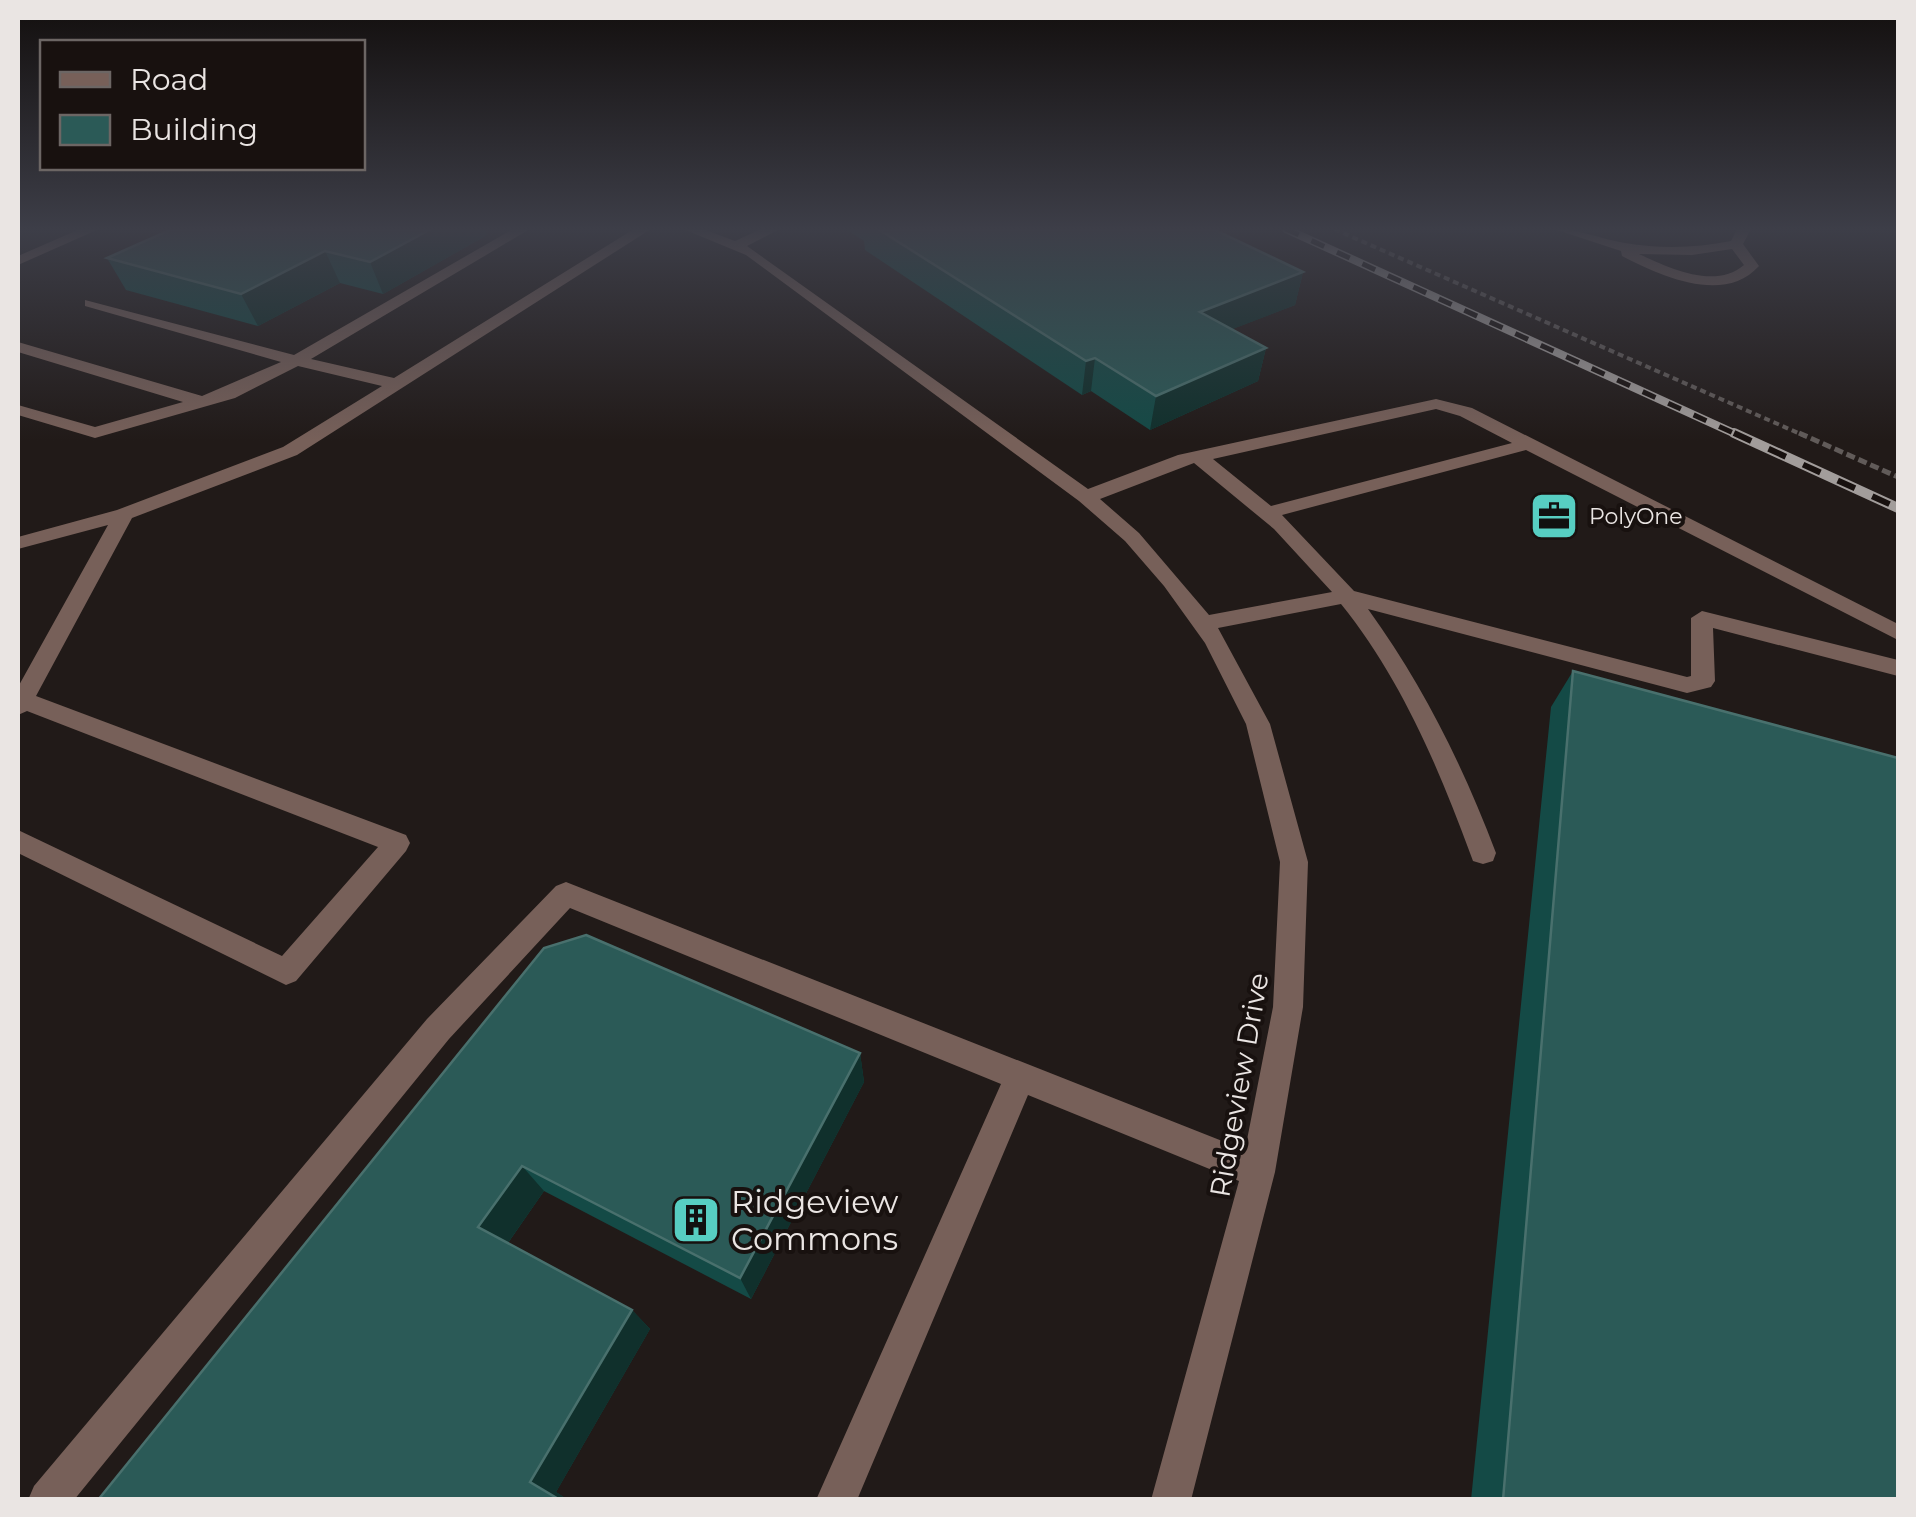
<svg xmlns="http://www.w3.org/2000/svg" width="1916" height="1517" viewBox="0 0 1916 1517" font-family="Montserrat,sans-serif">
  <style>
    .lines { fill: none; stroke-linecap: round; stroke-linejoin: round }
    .path-far1 { stroke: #615b59; stroke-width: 4; stroke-dasharray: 6 4; stroke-linecap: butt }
    .path { stroke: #615b59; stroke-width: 5; stroke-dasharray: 9 4; stroke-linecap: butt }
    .minor { fill: #776059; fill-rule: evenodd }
    .rail-far1-casing { stroke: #a29d9b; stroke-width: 8 }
    .rail-casing { stroke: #a29d9b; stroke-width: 10 }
    .rail-far1 { stroke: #18110f; stroke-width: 5; stroke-dasharray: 14; stroke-linecap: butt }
    .rail { stroke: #18110f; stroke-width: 6; stroke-dasharray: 19; stroke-linecap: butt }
    .wall { fill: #144a46 }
    .shaded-wall { fill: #10302c }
    .building { fill: #2b5a57; stroke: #49706d; stroke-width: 2.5 }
    .labels { text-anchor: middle; stroke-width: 8; stroke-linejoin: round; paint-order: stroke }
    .far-poi-label { font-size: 22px; fill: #eae5e3; stroke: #18110f; text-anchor: start }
    .street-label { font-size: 28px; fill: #eae5e3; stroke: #18110f }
    .near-poi-label { font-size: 32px; fill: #eae5e3; stroke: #18110f; text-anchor: start }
  </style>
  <rect width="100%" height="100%" fill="#211a18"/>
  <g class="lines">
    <path class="path-far1" d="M1334,229L1805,436"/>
    <path class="path" d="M1799,433L1898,477"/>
    <path class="minor" d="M80,229H99L18,265V256Z
      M513,229H530L311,359L394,378L634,229H651L297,455L132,518L36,696L406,835L410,843L406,851L296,981L286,985L18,853V830L282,956L378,847L27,711L18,715V687L108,525L18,549V537L117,510L283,447L382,386L298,366L235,398L95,438L18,415V405L95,427L183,402L18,352V342L202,396L281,362L85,306V300L294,355Z
      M683,229H703L735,241L761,229H780L747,246L1088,489L1178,455L1436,399L1472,408L1898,624V640L1526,450L1282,515L1354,591L1687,677L1691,676V618L1702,611L1898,660V676L1713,628L1715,681L1711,687L1687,693L1368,609C1423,685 1463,766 1496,853L1493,861L1483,864L1473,861L1470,853C1438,766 1400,677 1341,604L1218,628L1270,724L1308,862L1303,1007L1275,1172L1191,1500H1151L1239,1181L1028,1095L857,1500H816L1001,1084L570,908L449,1039L74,1500H28L34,1486L427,1019L556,886L566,882L1245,1150L1273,1007L1280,862L1246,724L1205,643L1164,586L1125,541L1079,501L746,255ZM1436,409L1460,416L1512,443L1271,506L1213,459ZM1194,463L1274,529L1332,592L1209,615L1139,533L1100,499Z
      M1554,229C1579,229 1601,239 1625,243C1661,249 1696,248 1731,241L1737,229H1751L1743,244L1759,266C1724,305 1661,276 1622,256L1621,251ZM1732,249L1744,265C1715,290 1669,268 1639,254L1692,255Z"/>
    <g class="rail-far1-casing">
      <path id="rail-far1" d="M1286,229L1740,436"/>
    </g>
    <g class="rail-casing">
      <path id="rail" d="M1734,433L1898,508"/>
    </g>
    <use href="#rail-far1" class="rail-far1"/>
    <use href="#rail" class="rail"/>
  </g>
  <path class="wall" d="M846,229H1213L1303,272L1295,305L1232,329L1266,348L1258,381L1150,430L1091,391L1082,395L865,250L864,241Z
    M487,235L383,294L340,283L258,326L126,290L107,258Z
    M1573,671L1898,1500H1471L1551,707Z
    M586,935L860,1053L864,1082L751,1299L544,1191L508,1243L632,1310L650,1329L556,1492L568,1500H98Z"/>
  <path class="shaded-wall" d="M431,229H485L487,235L383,294L370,262Z
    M325,251L340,283L258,326L241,294Z
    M1303,272L1295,305L1194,344L1200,312Z
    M1266,348L1258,381L1150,430L1156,396Z
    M1095,358L1091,391L1082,395L1086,361Z
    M860,1053L864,1082L751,1299L740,1278Z
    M522,1166L544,1191L503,1250L478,1227Z
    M632,1310L650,1329L556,1492L568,1500H560L530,1482Z"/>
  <path class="building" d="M172,229H431L370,262L325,251L241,294L107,258Z
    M878,229H1213L1303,272L1200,312L1266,348L1156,396L1095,358L1086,361Z
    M1573,671L1898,758V1500H1503Z
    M586,935L860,1053L740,1278L522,1166L478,1227L632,1310L530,1482L560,1500H98L544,948Z"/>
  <linearGradient id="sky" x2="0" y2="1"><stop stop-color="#120e0d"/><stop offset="0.52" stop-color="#3d3e48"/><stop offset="1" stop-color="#3d3e48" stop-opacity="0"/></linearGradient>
  <rect width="1916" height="441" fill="url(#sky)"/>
  <defs>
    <g id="office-square" transform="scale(2.5)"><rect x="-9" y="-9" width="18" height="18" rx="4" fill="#57cec2" stroke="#18110f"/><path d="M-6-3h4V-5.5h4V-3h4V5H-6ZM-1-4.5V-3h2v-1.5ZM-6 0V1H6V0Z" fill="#111"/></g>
    <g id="building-square" transform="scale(2.5)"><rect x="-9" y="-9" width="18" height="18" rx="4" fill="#57cec2" stroke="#18110f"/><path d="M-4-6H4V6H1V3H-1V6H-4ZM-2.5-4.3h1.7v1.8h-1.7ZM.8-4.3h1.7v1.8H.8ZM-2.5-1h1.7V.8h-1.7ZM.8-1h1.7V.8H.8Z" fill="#111"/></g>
  </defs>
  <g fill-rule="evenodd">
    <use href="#office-square" x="1554" y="516"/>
    <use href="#building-square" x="696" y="1220"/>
  </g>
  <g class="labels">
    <g class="far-poi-label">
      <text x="1589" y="524">PolyOne</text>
    </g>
    <g class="street-label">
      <text transform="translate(1239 1085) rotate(-80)" y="10">Ridgeview Drive</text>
    </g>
    <g class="near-poi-label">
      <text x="731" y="1213">Ridgeview<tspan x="731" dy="37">Commons</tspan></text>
    </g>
  </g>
  <rect width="1916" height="1517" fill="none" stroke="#eae5e3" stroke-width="40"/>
  <rect x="40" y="40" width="325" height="130" fill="#18110f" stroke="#6c6664" stroke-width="2.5"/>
  <rect x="60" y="72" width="50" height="15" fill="#776059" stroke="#6c6664" stroke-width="2.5"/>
  <text x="130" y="90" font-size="30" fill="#eae5e3">Road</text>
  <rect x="60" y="115" width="50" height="30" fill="#2b5a57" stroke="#6c6664" stroke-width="2.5"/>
  <text x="130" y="140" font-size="30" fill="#eae5e3">Building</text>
</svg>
